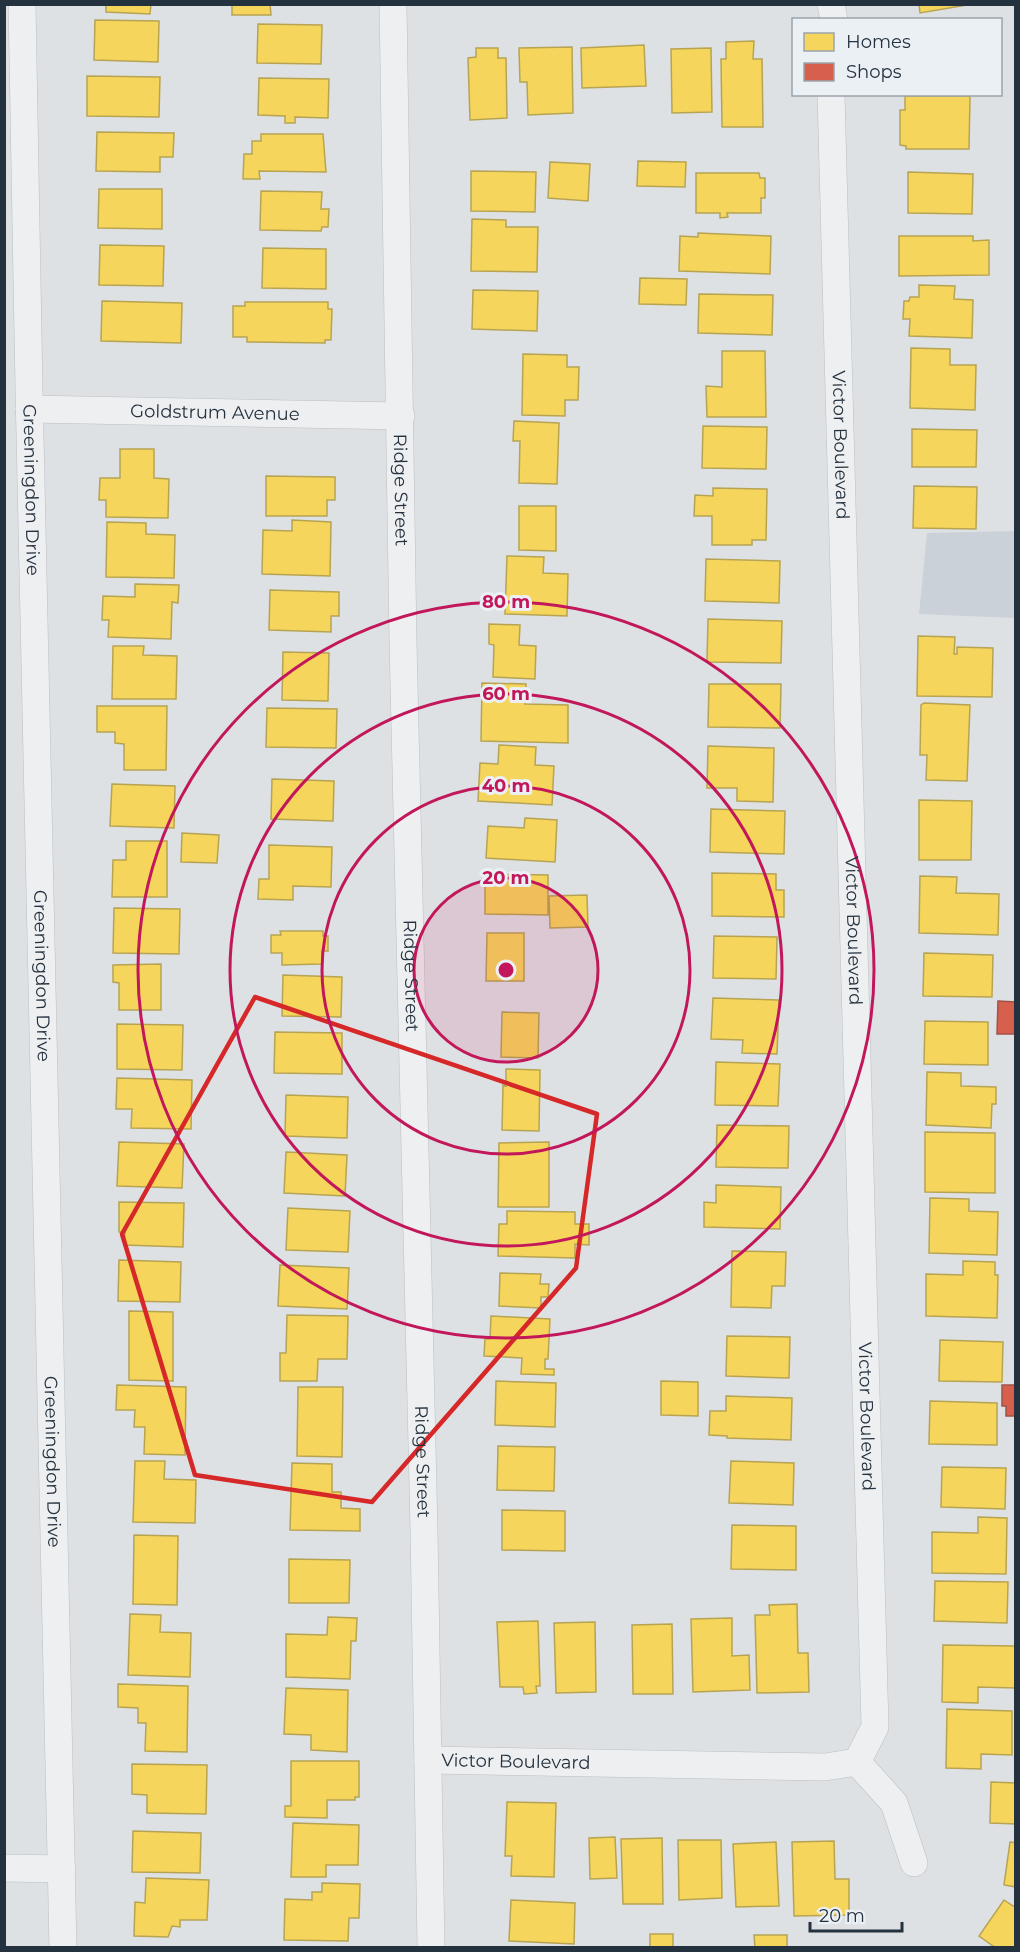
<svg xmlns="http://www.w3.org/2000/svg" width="1020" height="1952" viewBox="0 0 1020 1952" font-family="Montserrat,sans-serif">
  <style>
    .built { fill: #cbd1d8 }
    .homes { fill: #f6d55c; stroke: #b7a453; stroke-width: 1.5 }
    .shops { fill: #d6604d; stroke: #a15248; stroke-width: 1.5 }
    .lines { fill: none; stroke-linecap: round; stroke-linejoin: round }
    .street-casing { stroke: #bcbfc2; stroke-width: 28 }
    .street { stroke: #edeff1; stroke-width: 27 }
    .marked { fill: none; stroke: #d62828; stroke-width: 4.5; stroke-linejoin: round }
    .ring { fill: none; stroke: #c2185b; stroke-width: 3 }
    .labels { text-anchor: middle; stroke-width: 6; stroke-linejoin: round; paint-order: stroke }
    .street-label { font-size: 18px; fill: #24313e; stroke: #ebf0f5 }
    .centre { fill: #c2185b; stroke: #ebf0f5; stroke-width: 3 }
    .ring-label { font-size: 18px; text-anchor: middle; font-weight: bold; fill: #c2185b; stroke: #ebf0f5; stroke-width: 6; stroke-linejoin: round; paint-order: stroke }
  </style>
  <rect width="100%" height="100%" fill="#dee1e4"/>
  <path class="built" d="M1015,531V618L919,614L927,533Z"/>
  <path class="homes" d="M106,4H151L150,14L106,12Z
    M232,4H270L271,15H232Z
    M919,4H973L920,13Z
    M95,20L159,21L158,62L94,60Z
    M258,24L322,25L321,64L257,63Z
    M754,41L753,59H762L763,127H722L721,59H726V42Z
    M644,45L646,86L582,88L581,48Z
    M572,47L573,113L528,115L527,82H520L519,48Z
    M476,48H498V58H506L507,118L470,120L468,58L476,57Z
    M711,48L712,112L672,113L671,49Z
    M87,76L160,77L159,117L87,116Z
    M259,78L329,79L328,118L295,117V123H285V116L258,115Z
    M905,96H970L969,149H906V146L900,145V110H905Z
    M97,132L174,133L173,157H160V172L96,171Z
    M261,134H323L326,172L259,171L260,179H243L244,154H252V141H261Z
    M638,161L686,162L685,187L637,186Z
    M550,162L590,164L588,201L548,198Z
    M471,171L536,172L535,212L471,211Z
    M908,172L973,174L972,214L908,213Z
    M696,173H759L760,178H765V198H761V213H727L728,217L720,218V213H696Z
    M99,189H162V229L98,228Z
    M261,191L322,192L321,209H329L328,227H322L321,231L260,230Z
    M472,219L506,220V227H538L537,272L471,271Z
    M698,233L771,236L770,274L679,271L680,236L698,237Z
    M899,236H973V241L989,240V275L899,276Z
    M100,245L164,246L163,286L99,285Z
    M263,248L326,249V289L262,288Z
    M640,278L687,279L686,305L639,304Z
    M919,285L955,286L954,299L973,300L972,338L909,336L910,319H903L904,301H909L910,297H919Z
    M473,290L538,291L537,331L472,329Z
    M699,294L773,295L772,335L698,333Z
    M102,301L182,303L181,343L101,341Z
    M245,302H328V309H332L331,340H325V343L247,342V337H233V306H245Z
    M911,348L950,349V365H976L975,410L910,408Z
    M722,351H765L766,417H707L706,386L722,387Z
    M523,354L567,355V367H579L578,400H565V416L522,415Z
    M514,421L559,423L557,484L519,483L520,441H513Z
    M703,426L767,427L766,469L702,468Z
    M912,429L977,430L976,467H912Z
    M120,449H154V478L169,479L168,518L106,517V500H99L100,478H120Z
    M266,476L335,477V500H327V516H266Z
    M914,486L977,487L976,529L913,528Z
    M713,488L767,489L766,540H752V545H712V516H694L695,495L713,496Z
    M519,506H556V551L519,550Z
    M292,520L331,522L330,576L262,574L263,530L292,531Z
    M107,522L146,523V534L175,535L174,578L106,577Z
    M507,556L544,557L543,573L568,574L567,616L505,614Z
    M706,559L780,561L779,603L705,601Z
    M135,584L179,585L178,603L172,602L171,639L108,637L109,620H102L103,596L135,597Z
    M270,590L339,592V616H331V632L269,630Z
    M708,619L782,621L781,663L707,662Z
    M489,624L520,625L519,645L536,646L535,679L493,677L494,645L489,644Z
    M918,636L955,637L954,654H957V647L993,648L992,697L917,696Z
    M113,646H144L143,655L177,656L176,699H112Z
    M283,652L329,653L328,701L282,700Z
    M482,683L526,684L525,704L568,705V743L481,741Z
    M709,684H781L780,728L708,727Z
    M924,703L970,705L967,781L926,780L927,755H920L921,705Z
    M97,706H167L166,770H124V744L115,743V732H97Z
    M267,708L337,709L336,748L266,747Z
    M499,745L536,747L535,765L554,766L552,805L478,801L480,763L498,764Z
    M708,746L774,748L773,802L737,801V788H707Z
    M272,779L334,781L333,821L271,819Z
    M112,784L175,786L174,828L110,826Z
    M919,800L972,801L971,860H919Z
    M711,809L785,811L784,854L710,852Z
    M525,818L557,820L555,862L486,858L488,826L524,828Z
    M182,833L219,835L217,863L181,862Z
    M126,841H167V897H112L113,860H126Z
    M269,845L332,847L331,887L293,886V900L258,899L259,879H269Z
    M712,873L776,874V890H784V917L712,916Z
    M485,874L548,875V915L485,914Z
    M920,876L957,877L956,893L999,894L998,935L919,933Z
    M587,895L588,927L550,928L549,896Z
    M114,908L180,909L179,954L113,953Z
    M280,931H323V936H328V951H322V964L282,965V953H271V935H281Z
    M487,933H524V981H486Z
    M714,936L777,937L776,979L713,978Z
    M924,953L993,955L992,997L923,996Z
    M161,964V1010H119V983L113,982V965Z
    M283,975L342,977L341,1017L282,1016Z
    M713,998L779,1000L777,1054L742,1053L743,1040L711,1039Z
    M502,1012L539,1013L538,1058L501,1057Z
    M925,1021L988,1022V1065L924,1064Z
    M117,1024L183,1025L182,1070L117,1069Z
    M275,1032L342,1033V1074L274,1073Z
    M716,1062L780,1064L778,1106L715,1105Z
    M506,1069L540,1070L539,1131L502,1130L503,1085L506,1086Z
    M927,1072L961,1073V1086L996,1087V1104H992L991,1128L926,1125Z
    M117,1078L192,1080L191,1129L131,1128L132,1109H116Z
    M286,1095L348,1097L347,1138L285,1136Z
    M717,1125L789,1126L788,1168L716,1167Z
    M925,1132L995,1133V1193L925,1192Z
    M119,1142L184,1144L182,1188L117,1186Z
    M549,1142V1207H498L499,1143Z
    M286,1152L347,1155L345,1196L284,1193Z
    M716,1185L781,1187L780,1229L704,1227V1202L716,1203Z
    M930,1198L969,1199V1211L998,1212L997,1255L929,1253Z
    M119,1202L184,1203L183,1247L124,1245L125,1232H119Z
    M288,1208L350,1211L348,1252L286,1250Z
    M507,1211L575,1212V1224H589V1245L575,1244V1258L498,1256L499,1224H507Z
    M732,1251L786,1252L785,1286H772L771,1308L731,1307Z
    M119,1260L181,1262L180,1302L118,1301Z
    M963,1261L995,1262V1275H998L997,1318L926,1316V1274L963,1275Z
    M280,1265L349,1268L347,1309L278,1306Z
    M500,1273L541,1274L540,1284H549L548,1297H541V1308L499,1306Z
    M129,1311L173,1312V1381L129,1380Z
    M287,1315L348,1316L347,1359H318L317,1381H280V1353H286Z
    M491,1316L550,1319L548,1359H545V1369H554V1375L521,1374L522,1358L484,1356L485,1339H490Z
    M727,1336L790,1337L789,1378L726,1376Z
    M940,1340L1003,1342L1002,1382L939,1381Z
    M496,1381L556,1383L555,1427L495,1425Z
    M661,1381L698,1382V1416L661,1415Z
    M117,1385L186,1387L185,1455L144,1454L145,1427H134L135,1410H116Z
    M298,1387H343L342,1457L297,1456Z
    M726,1396L792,1398L791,1440L727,1438V1436L709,1435L710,1411H726Z
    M930,1401L997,1403V1445L929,1444Z
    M498,1446L555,1447L554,1491L497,1490Z
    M135,1461H165L164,1479L196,1480L195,1523L133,1522Z
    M731,1461L794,1463L793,1505L729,1503Z
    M292,1463L332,1464V1492H341V1508L360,1509V1531L290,1530Z
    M942,1467L1006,1468L1005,1509L941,1507Z
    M502,1510L565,1511V1551L502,1550Z
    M978,1517L1007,1518L1006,1574L932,1573V1532L978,1533Z
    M732,1525L796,1526V1570L731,1569Z
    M134,1535L178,1536L177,1605L133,1604Z
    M289,1559L350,1560L349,1603H289Z
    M935,1581L1008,1582L1007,1623L934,1621Z
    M797,1604L798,1653H808L809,1692L757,1693L755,1615H770L769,1605Z
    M130,1614L161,1615L160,1632L191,1633L190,1677L128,1675Z
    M328,1617L357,1618L356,1641H351L350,1679L286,1677V1634L327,1635Z
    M732,1618V1656L749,1655L750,1690L693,1692L691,1619Z
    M538,1621L540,1686H536L537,1693L524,1694L523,1687H500L497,1622Z
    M595,1622L596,1692L556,1693L554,1623Z
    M672,1624L673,1694H633L632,1625Z
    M943,1645L1016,1646V1688L978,1687V1703L942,1702Z
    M118,1684L188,1686L187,1752L145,1751L146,1723H138V1708L118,1707Z
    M286,1688L348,1690L347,1752L311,1750V1735L284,1734Z
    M947,1709L1012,1711V1755L981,1754V1769L946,1768Z
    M291,1761H359V1797H355V1800H327V1818L285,1817V1806H291Z
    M132,1764L207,1765L206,1814L147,1813V1795L132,1794Z
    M991,1782L1016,1783V1824L990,1823Z
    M507,1802L556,1803L554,1877L511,1876L512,1856H505Z
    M293,1823L359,1825L358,1865H326V1877H291Z
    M133,1831L201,1833L200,1873L132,1872Z
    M615,1837L617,1878L590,1879L589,1838Z
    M662,1838L663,1904H623L621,1839Z
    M678,1840H721L722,1898L679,1900Z
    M834,1841L835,1879H849V1915L794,1916L792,1842Z
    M776,1842L779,1906L736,1907L733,1844Z
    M1010,1842L1016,1843V1887L1004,1885Z
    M146,1878L209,1880L207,1920H180V1927L172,1926L168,1937L134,1936L135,1902L145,1903Z
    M322,1883L360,1884L359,1918H349L348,1941L284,1940L285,1899L312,1900V1892H322Z
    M511,1900L575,1903L574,1944L509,1941Z
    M1004,1900L1016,1908V1948H996L979,1936Z
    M650,1934H673V1948H650Z
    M754,1935H787V1948H755Z"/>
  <path class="shops" d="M998,1001L1016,1002V1034H997Z
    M1002,1385H1016V1416H1006V1406H1002Z"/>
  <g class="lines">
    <g class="street-casing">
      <g id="street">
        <path id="s1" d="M22,4L29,390L63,1948"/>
        <path id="s2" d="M393,4L403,642L424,1530L431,1948"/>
        <path d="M831,4L834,20"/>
        <path id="s3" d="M831,94L875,1727L857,1762"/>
        <path id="s4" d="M29,409L401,416"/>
        <path id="s5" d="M428,1760L825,1767L857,1762"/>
        <path d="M857,1762L894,1803L914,1863"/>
        <path d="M4,1868L62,1869"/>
      </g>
    </g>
    <use href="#street" class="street"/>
  </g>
  <path class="marked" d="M255,997L597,1114L576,1268L372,1502L195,1475L122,1234Z"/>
  <circle cx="506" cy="970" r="92" fill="#c2185b" fill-opacity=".12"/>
  <g class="ring">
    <circle cx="506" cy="970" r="92"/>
    <circle cx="506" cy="970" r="184"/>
    <circle cx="506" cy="970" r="276"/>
    <circle cx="506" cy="970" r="368"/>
  </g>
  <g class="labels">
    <g class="street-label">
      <text dy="6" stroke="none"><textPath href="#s4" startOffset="186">Goldstrum Avenue</textPath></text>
      <text dy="6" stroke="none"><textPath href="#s3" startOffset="351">Victor Boulevard</textPath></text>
      <text dy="6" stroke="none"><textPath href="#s1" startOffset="486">Greeningdon Drive</textPath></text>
      <text dy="6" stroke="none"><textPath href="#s2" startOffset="486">Ridge Street</textPath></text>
      <text dy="6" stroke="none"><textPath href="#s3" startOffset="837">Victor Boulevard</textPath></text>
      <text dy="6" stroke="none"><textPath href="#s1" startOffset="972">Greeningdon Drive</textPath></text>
      <text dy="6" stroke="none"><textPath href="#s2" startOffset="972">Ridge Street</textPath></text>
      <text dy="6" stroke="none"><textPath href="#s3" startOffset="1323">Victor Boulevard</textPath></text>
      <text dy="6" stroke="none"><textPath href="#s1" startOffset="1458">Greeningdon Drive</textPath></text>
      <text dy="6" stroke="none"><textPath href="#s2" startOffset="1458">Ridge Street</textPath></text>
      <text dy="6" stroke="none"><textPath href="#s5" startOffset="88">Victor Boulevard</textPath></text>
    </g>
  </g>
  <circle cx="506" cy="970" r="9" class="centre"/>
  <g class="ring-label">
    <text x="506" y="608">80 m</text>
    <text x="506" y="700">60 m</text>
    <text x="506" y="792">40 m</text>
    <text x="506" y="884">20 m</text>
  </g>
  <rect width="1020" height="1952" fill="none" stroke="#24313e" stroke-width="12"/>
  <rect x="792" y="18" width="210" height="78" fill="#ebf0f5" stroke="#9ba4ac" stroke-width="1.5"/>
  <rect x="804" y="33" width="30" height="18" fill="#f6d55c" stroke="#9ba4ac" stroke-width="1.5"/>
  <text x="846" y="48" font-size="18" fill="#24313e">Homes</text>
  <rect x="804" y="63" width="30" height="18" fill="#d6604d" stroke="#9ba4ac" stroke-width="1.5"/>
  <text x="846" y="78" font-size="18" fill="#24313e">Shops</text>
  <path d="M810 1922v9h92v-9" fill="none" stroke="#24313e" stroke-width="3"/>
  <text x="819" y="1922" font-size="18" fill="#24313e" stroke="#ebf0f5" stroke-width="4.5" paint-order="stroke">20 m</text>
</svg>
